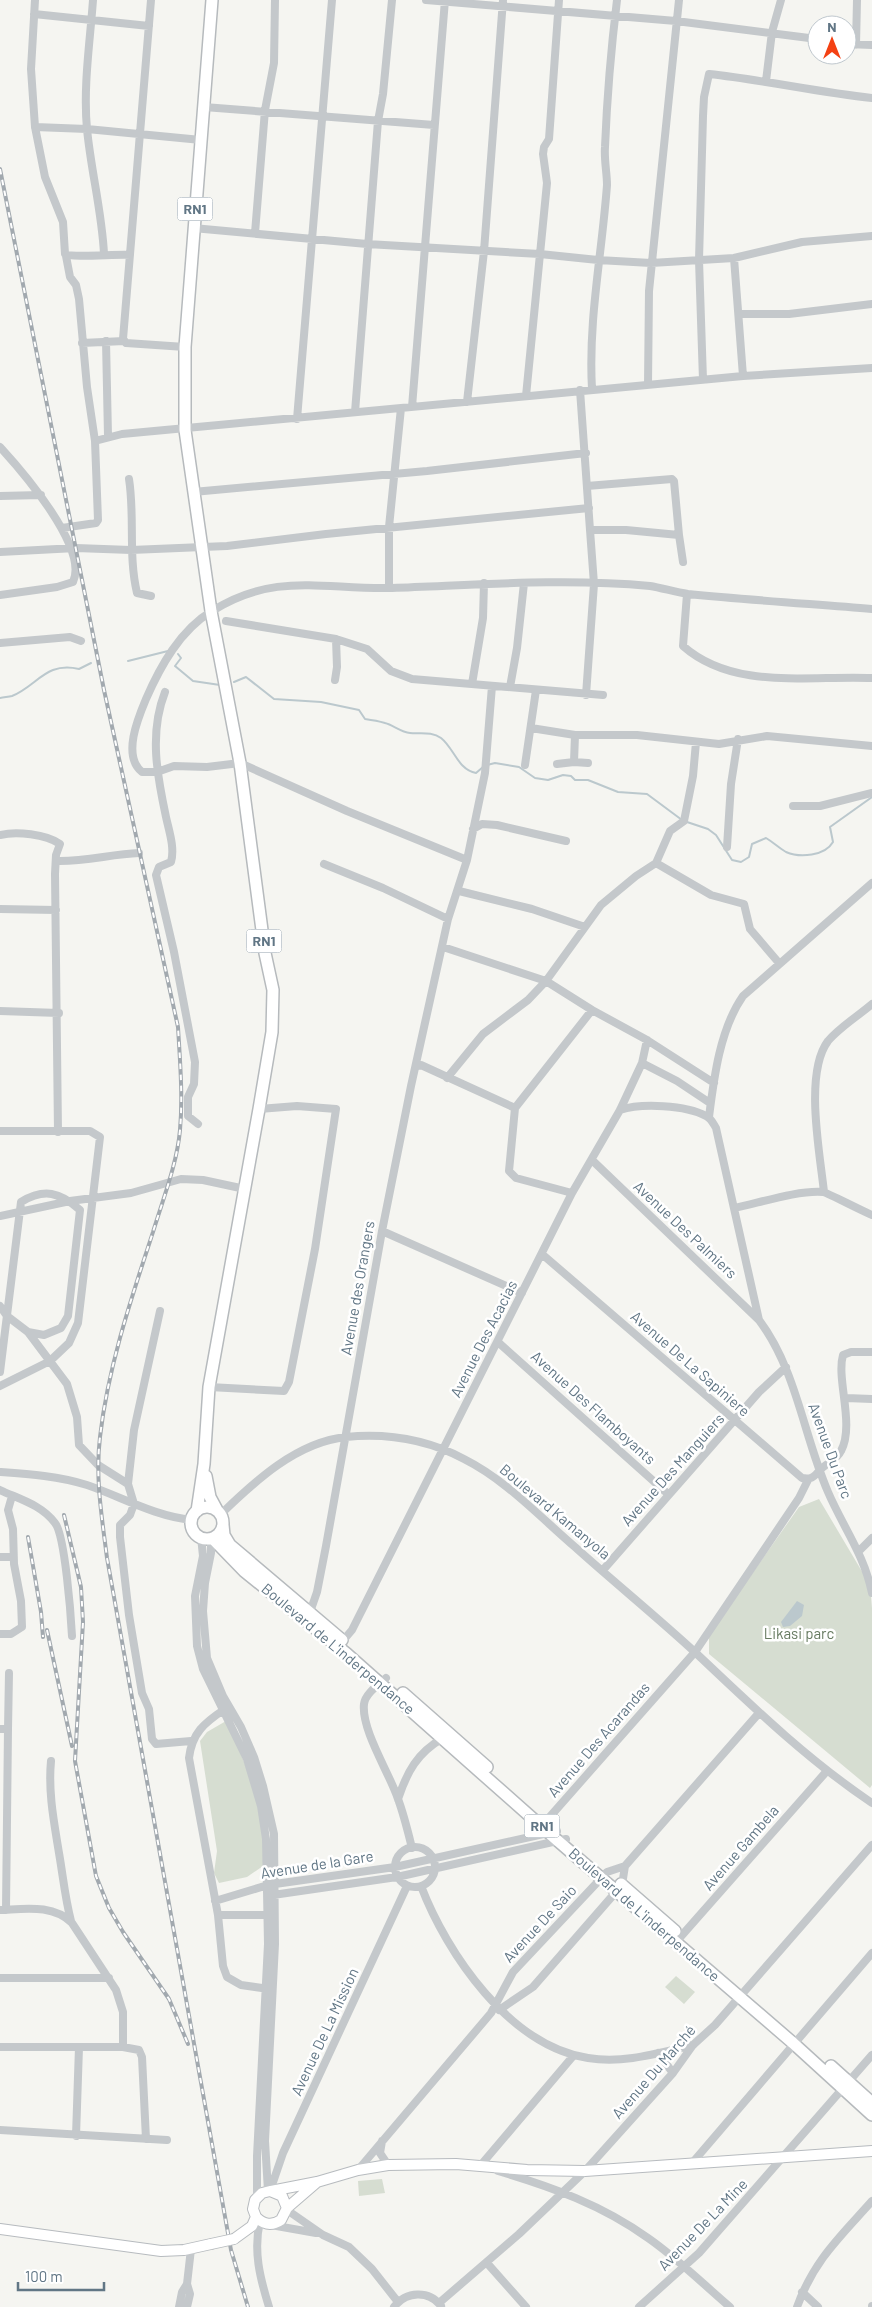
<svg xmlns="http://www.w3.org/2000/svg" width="872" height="2307" viewBox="0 0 872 2307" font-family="Barlow,sans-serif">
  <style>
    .green { fill: #d6ddd1 }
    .water { fill: #bbc8cd }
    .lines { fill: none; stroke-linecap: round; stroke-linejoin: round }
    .stream { stroke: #bbc8cd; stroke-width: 2 }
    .major-casing { stroke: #b7bbbf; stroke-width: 12 }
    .highway-casing { stroke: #b6babd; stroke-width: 14 }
    .minor { stroke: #c4c8cb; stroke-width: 8 }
    .major { stroke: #fff; stroke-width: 10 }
    .highway { stroke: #fff; stroke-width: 11 }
    .rail-casing { stroke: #a2a9af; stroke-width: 4 }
    .rail { stroke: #fff; stroke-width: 2; stroke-dasharray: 5.5; stroke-linecap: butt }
    .major-bridge-casing { stroke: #b7bbbf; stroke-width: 12; stroke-linecap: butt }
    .major-bridge { stroke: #fff; stroke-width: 10 }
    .labels { text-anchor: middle; stroke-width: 5; stroke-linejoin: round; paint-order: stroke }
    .shield { fill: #fff; stroke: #909faa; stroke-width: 1 }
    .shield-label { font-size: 14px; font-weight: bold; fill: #617685 }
    .street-label { font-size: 15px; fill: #617685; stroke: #fff }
    .park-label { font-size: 15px; fill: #677b61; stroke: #fff }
  </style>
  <rect width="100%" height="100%" fill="#f5f5f1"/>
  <path class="green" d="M819,1499L870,1585L872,1608V1785L870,1788L709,1654V1635L799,1507Z
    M226,1721C248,1765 265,1815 266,1864L247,1877L219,1883L214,1873L217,1851L200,1741L207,1732Z
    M676,1976L695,1992L684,2004L665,1987Z
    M382,2179L385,2193L359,2196L358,2181Z"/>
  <path class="water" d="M797,1601L804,1605L802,1616L790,1626L783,1627L781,1622Z"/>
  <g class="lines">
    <path class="stream" d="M178,654L181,658L175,666L193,681L220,685
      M128,661L168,651
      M234,682L246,677L274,699L321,702L359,710L365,719C372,720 378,721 385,723C393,725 401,732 410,733C420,734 432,731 441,738C454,748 458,770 476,773L483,767
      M0,698C4,697 8,697 12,696C37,686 46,661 79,669L91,663
      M487,765L495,763L519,767L535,778L548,780L563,775L571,776L575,780H588L618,792L647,794L682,820
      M687,822L708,829L716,835L732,860L741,862L749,857L752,844L766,838C773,842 779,848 786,852C800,858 825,856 833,842L830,827L872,797"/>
    <g class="major-casing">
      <path id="major" d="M271,2191L317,2182L358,2170L388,2165L456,2164L527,2170L585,2171L872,2151
        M287,2208L316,2183
        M0,2229L161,2251L184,2250L211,2244
        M234,2239L252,2226L256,2217L253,2209L255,2200L262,2193L270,2191L282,2196L287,2208L281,2220C272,2226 264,2225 256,2217"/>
    </g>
    <g class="highway-casing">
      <path id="highway" d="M206,1476L210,1497L217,1510
        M191 1523a16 16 0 1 1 32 0a16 16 0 1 1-32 0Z
        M197,1511L204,1464L209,1387L259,1109L272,1032L273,990L265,953L240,763L211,611L185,430V347L212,0
        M223,1525L224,1535L230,1545L342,1640
        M212,1538L244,1571L347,1654L558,1841L793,2043L872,2115
        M403,1693L487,1767
        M621,1884L675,1931
        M831,2066L872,2103"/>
    </g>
    <path class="minor" d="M35,0L31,69L35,127L45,177L63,222L65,254C71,258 117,254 130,255
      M93,0C90,42 83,87 87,129C91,171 102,212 104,254
      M151,0L123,339L126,343L185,347
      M426,0L676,21L817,39
      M34,14L149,26
      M847,44L872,45
      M856,45L857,0
      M766,81L772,32L781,0
      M204,107L434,125
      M35,127L87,129L201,140
      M193,228L367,244L540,254L598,260L651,263L734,258L802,242L872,236
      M255,233L265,110L274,63L275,0
      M734,258L743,376
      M739,314H789L872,304
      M106,341L108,436
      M82,343L124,341
      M703,380L699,260L703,116L704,97L709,74C764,80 817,92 872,98
      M648,384L649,291L679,0
      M592,389C588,320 602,254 607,185C607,173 604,160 605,147C607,98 611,49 617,0
      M580,390L590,530H626L679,535L683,562
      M526,396L547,183L543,154L544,147L549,139L559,0
      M467,402L484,251L503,0
      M412,407L445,0
      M355,412L378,121L383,94L392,0
      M297,419L332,0
      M95,441L122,434L743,376L872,368
      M0,447C22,471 89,548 73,582L57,587L0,595
      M129,479C135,517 128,555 137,593L151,596
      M587,486L672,479L674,481L679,535
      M193,492L427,471L586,453
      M0,496L41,495
      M62,528L96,523L98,520L95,441L87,387L79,299L76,285L70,277L66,256
      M0,552L76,548L131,550L227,546L326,534L589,508
      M389,588V527L401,408
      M687,594L683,646C734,691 810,675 872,678
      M226,621L336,639L367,649L391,671L412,679L603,695
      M0,643L70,637L81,641
      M335,680L337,667L336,639
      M472,684L483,618L484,583
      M510,687L517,648L524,583
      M165,692C149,733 157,775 166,817C169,831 175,848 171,862L159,867L156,875L174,952L195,1062L194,1084L188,1097V1116L198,1124
      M586,695L594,584L590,530
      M531,728L575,735H637L719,744L767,736L872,746
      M575,735L574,762L588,763
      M696,742L693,776L684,821L670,831L656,863L711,895L744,904L750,929L779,963
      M557,764L574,762
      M525,765L536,690
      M793,806H820L872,793
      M473,829L482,824L497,825L566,841
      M0,835C16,831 46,834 60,844L56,855L55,874L58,1132
      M727,847L731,784L738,739
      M467,860L485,773L492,686
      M56,861C85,862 111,854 139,853
      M324,864L383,888L448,919
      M459,891L532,909L585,927
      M0,909L56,910
      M443,947L546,981L528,1000L483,1034L447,1078
      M592,1010L546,981L601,905L636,876L656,863
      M0,1011L59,1013
      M642,1063L677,1081L710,1103
      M418,1066L421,1065L515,1108
      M620,1110C641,1103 686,1105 706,1116C711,1118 713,1123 716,1128L759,1320
      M709,1117C714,1077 720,1029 743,996L872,883
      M0,1131H90L100,1137L78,1323L69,1343L50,1361L0,1386
      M593,1161L759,1320C797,1371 803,1434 828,1492C843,1527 864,1554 872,1593
      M824,1192C820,1154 804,1073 828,1041C840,1027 858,1016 872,1004
      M572,1193L516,1178L509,1171L515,1108L592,1010L647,1040L714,1083
      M734,1208C759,1203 798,1190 823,1192C826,1192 864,1212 872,1215
      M0,1216L70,1201L131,1193L181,1179L203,1180L245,1189
      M382,1231L522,1293
      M543,1255L802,1478C813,1480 814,1476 821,1469C827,1463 837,1460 841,1451C855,1425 836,1379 843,1355L851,1352H872
      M0,1306L7,1316L28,1332L67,1384L77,1417L79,1445L98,1465L128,1484L134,1504L130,1515L120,1525V1537L129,1615L142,1693L149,1709L152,1739L156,1744L191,1741
      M499,1343L668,1494
      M0,1372L21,1202C44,1188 60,1192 80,1210L68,1316L61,1328L44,1335L28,1332
      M209,1387L284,1391L289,1382L315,1249L336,1109L297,1106L259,1109
      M846,1398L872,1399
      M0,1472C29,1474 59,1476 87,1485C122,1497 154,1516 192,1520
      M128,1484L134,1430L160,1311
      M0,1490C19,1499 42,1505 55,1523C65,1535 71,1617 72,1636
      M221,1514C255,1481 297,1442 346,1437C387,1433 428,1440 464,1459C506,1480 540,1517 575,1547C615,1583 657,1617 697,1654C753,1707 808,1760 872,1803
      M201,1537L203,1556L195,1596L197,1646L203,1669L247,1759L261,1806L266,1839L268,1944L257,2156V2197
      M211,1538V1553L205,1583L203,1611L207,1658L223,1696L241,1727L254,1757L263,1786L274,1834L275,1944L265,2141L268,2191
      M859,1551L872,1538
      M0,1557H13
      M603,1570L759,1392L786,1367
      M309,1615L317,1592L326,1546L382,1231L411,1086L448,919L467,860L347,811L240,763L207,767L174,766L157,772H142C122,756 138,718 146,699C160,667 180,630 212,611C276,571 324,590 392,588C478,585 564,578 650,586C662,588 675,592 688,594C749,600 811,604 872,609
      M0,1634H11L22,1627L21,1601L14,1564L13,1529L8,1510L12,1496
      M341,1643L352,1630L572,1193L620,1110L642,1063L647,1040
      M386,1678C378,1685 365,1694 364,1704C361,1730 390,1774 398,1799C404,1815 408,1832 412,1848
      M225,1709C204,1723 192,1733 189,1758L218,1915L223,1966L227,1977L241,1985L269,1989
      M0,1729H8L6,1910
      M8,1729L9,1673
      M51,1761C48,1792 54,1822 59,1853C63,1876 65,1898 71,1921
      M398,1799C407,1772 417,1753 443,1738
      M547,1820L695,1652L799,1498L808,1480
      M395 1867a20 20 0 1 1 40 0a20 20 0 1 1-40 0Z
      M421,1886C447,1954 510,2046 588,2058C624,2064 658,2053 693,2045
      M273,1895L397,1877L566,1839
      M215,1901L268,1885L395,1867L557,1831
      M0,1910C25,1909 53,1904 72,1923L116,1990L123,2012V2047
      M218,1915H271
      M676,1942L826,1772
      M0,1978H109
      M499,2010L533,1987L622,1885L625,1866
      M0,2047H123L139,2050L142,2057L146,2139
      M658,2053L673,2073
      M0,2130L167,2140
      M76,2136L79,2047
      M382,2141L380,2153L388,2165
      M693,2162L872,1953
      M482,2166H480L574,2055
      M358,2170L491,2013L513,1972L607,1872L625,1866L759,1713
      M498,2171C552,2187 602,2205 648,2238C677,2258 703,2284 730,2307
      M270,2191L283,2153L407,1886
      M287,2210L323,2235L349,2247L372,2269L398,2302
      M260,2221C253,2251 260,2278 269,2307
      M271,2225L316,2233
      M487,2263L526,2307
      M802,2292L818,2307
      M439,2303L519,2234L585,2171L673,2073L693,2045L715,2025L872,1845
      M179,2307L182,2292L187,2284L191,2249
      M187,2307L190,2294L187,2284
      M394,2307C406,2291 429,2290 441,2306
      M639,2307L699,2253L872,2055
      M797,2307C814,2260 840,2237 872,2201
      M872,2307V2306"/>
    <use href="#major" class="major"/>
    <use href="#highway" class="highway"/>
    <g class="rail-casing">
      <path id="rail" d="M0,169L104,690L178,1027C180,1061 183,1096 180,1130C177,1164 163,1199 153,1232C131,1299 108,1367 100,1437C95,1478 102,1518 107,1558L231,2250L248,2307
        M64,1515L81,1587L83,1622L75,1761L96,1876L109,1908L123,1932L169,1999L188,2044
        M28,1537L41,1612L43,1637
        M47,1630L72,1746"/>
    </g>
    <use href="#rail" class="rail"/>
    <g class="major-bridge-casing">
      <path id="major-bridge" d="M211,2244L234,2239"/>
    </g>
    <use href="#major-bridge" class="major-bridge"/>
  </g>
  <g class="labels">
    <g class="shield">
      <rect x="177.5" y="197.5" width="35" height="23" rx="4"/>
      <rect x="246.5" y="929.5" width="35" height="23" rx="4"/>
      <rect x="524.5" y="1814.5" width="35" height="23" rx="4"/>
    </g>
    <g class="shield-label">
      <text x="195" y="214">RN1</text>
      <text x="264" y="946">RN1</text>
      <text x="542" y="1831">RN1</text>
    </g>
    <g class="street-label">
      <text transform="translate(685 1230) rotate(43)" y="5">Avenue Des Palmiers</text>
      <text transform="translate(358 1288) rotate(-80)" y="5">Avenue des Orangers</text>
      <text transform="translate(484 1339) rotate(-63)" y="5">Avenue Des Acacias</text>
      <text transform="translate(690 1364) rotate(41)" y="5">Avenue De La Sapiniere</text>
      <text transform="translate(593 1408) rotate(42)" y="5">Avenue Des Flamboyants</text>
      <text transform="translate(830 1451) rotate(70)" y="5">Avenue Du Parc</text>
      <text transform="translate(673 1470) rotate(-48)" y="5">Avenue Des Manguiers</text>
      <text transform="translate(555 1512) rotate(40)" y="5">Boulevard Kamanyola</text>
      <text transform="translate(338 1649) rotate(40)" y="5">Boulevard de L'inderpendance</text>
      <text transform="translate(599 1740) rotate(-49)" y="5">Avenue Des Acarandas</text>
      <text transform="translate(741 1848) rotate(-49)" y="5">Avenue Gambela</text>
      <text transform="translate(317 1865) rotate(-9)" y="5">Avenue de la Gare</text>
      <text transform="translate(644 1915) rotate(41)" y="5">Boulevard de L'inderpendance</text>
      <text transform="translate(540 1924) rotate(-47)" y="5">Avenue De Saio</text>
      <text transform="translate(325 2032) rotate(-65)" y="5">Avenue De La Mission</text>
      <text transform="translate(654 2072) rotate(-49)" y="5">Avenue Du Marché</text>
      <text transform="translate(703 2225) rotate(-46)" y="5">Avenue De La Mine</text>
    </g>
    <g class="park-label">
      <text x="799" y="1639">Likasi parc</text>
    </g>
  </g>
  <g transform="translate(832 40)"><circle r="24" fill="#ffffff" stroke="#c0c8ce"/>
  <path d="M0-4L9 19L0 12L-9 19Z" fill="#f44113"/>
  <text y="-8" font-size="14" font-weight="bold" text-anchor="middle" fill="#617685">N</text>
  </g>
  <path d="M18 2282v8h86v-8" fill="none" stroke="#617685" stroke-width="2.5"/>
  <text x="25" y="2282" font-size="15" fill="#617685" stroke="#ffffff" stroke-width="4" paint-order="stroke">100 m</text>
</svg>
